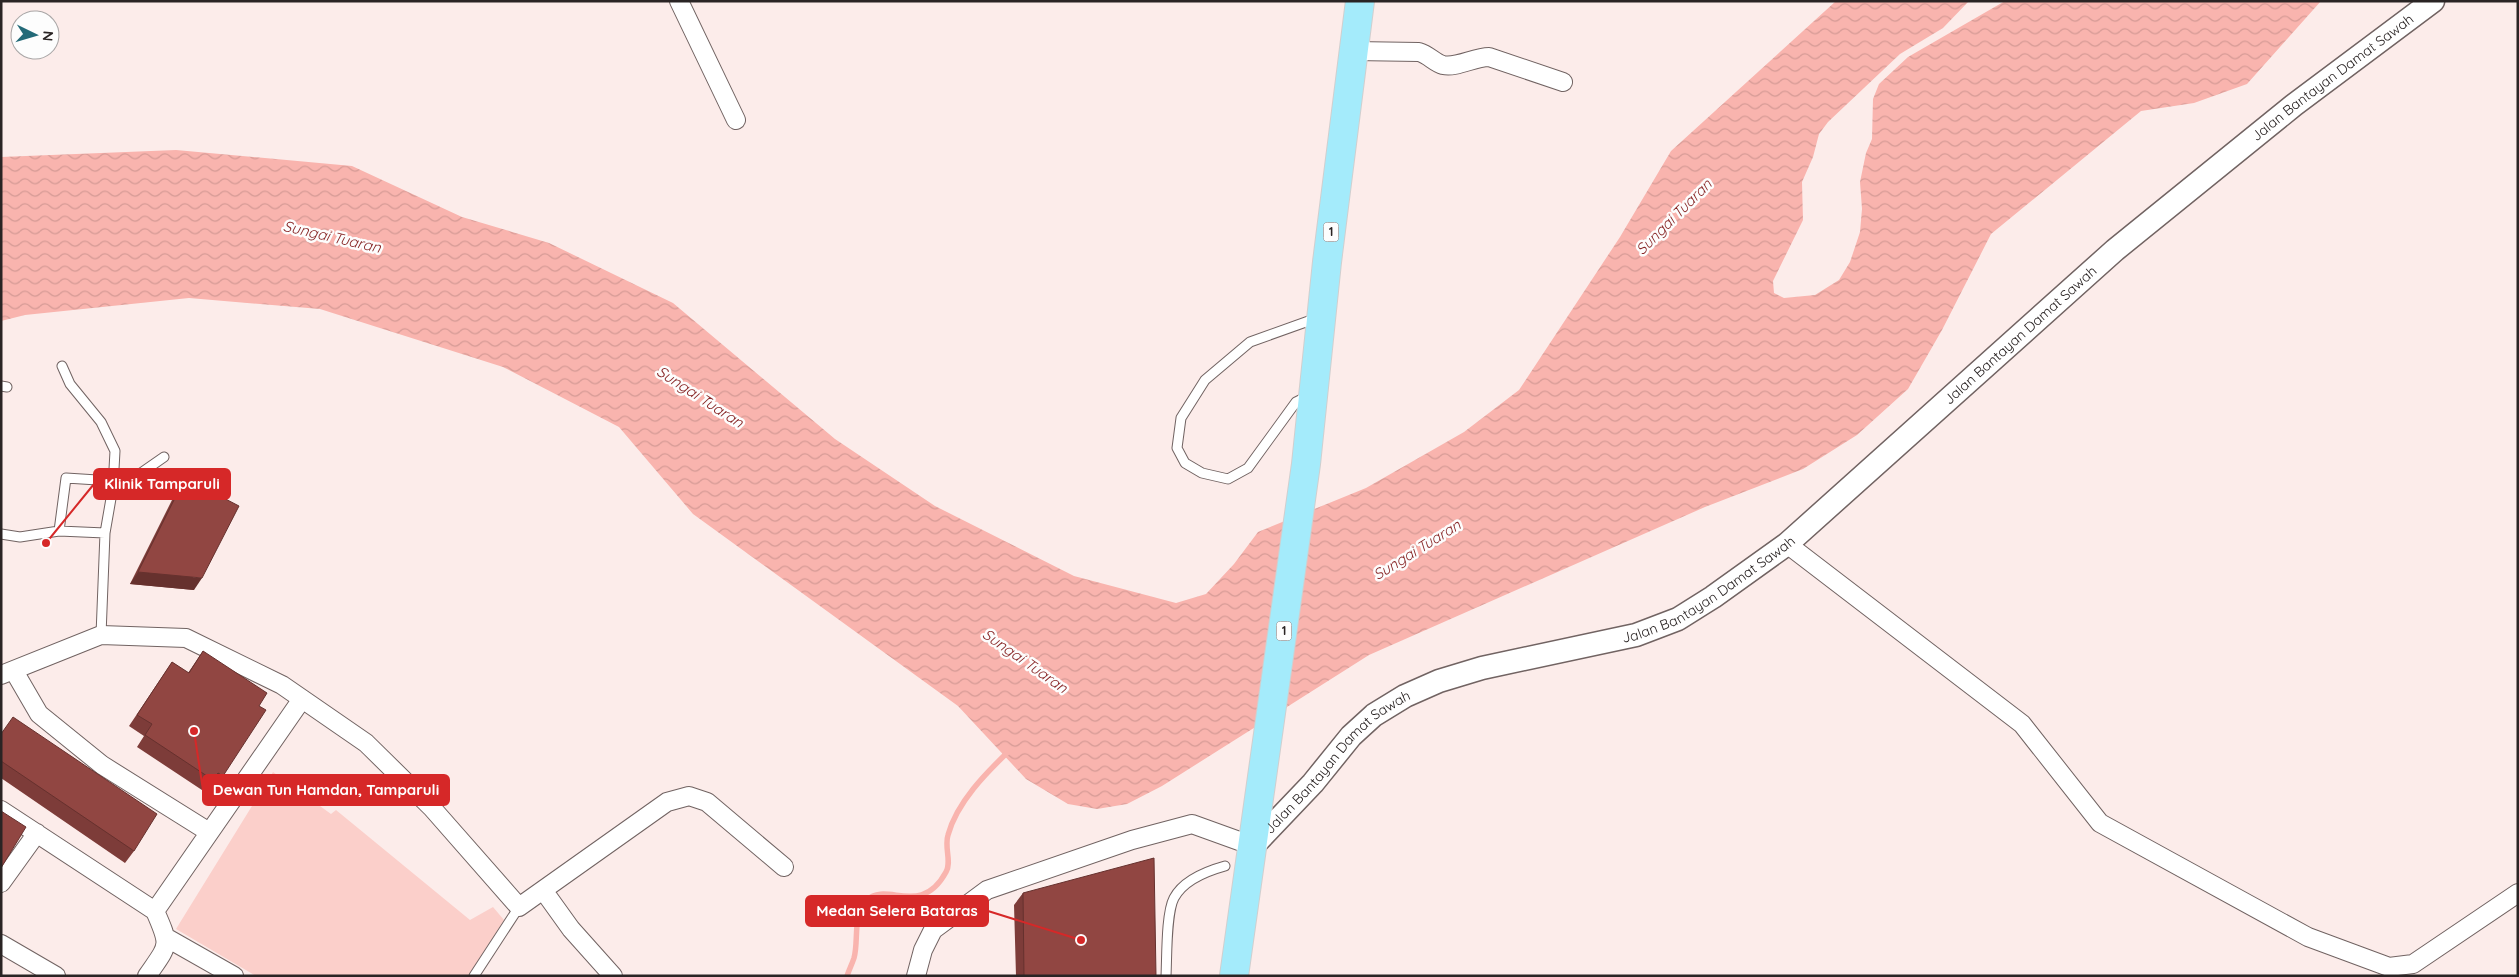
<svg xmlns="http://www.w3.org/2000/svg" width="2519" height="977" viewBox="0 0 2519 977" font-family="Quicksand,sans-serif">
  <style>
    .green { fill: #fbcfca }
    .water { fill: url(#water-waves) }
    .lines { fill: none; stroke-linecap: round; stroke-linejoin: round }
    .stream { stroke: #f9b4ae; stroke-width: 5.5 }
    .service-casing { stroke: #716362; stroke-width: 11 }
    .minor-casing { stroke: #716362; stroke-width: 20 }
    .tertiary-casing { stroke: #716362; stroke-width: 25 }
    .trunk-casing { stroke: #d0cfcf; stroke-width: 30 }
    .service { stroke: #fff; stroke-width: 9 }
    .minor { stroke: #fff; stroke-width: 18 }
    .tertiary { stroke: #fff; stroke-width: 22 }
    .trunk { stroke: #a4ebfb; stroke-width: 28 }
    .wall { fill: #7d3c39 }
    .shaded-wall { fill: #66312e }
    .building { fill: #914642; stroke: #66312e }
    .labels { text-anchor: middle; stroke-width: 5; stroke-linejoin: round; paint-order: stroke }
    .shield { fill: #fdfdfd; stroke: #696565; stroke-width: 1 }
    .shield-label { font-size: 12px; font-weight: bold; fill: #2a2424 }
    .street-label { font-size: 14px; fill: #2a2424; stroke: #fdfdfd }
    .water-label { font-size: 15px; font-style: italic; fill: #882727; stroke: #fdfdfd }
    .leader { fill: none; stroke: #d62828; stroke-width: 2 }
    .callout-dot { fill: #d62828; stroke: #fdfdfd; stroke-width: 2 }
    .callout { fill: #d62828; stroke: #d62828; stroke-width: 2 }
    .callout-label { font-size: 15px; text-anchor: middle; font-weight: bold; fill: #fff }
  </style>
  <defs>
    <pattern id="water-waves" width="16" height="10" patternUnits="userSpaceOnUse" patternTransform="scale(1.25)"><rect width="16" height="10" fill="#f9b4ae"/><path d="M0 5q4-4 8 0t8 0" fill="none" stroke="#d69b96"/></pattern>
  </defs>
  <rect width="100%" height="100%" fill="#fcecea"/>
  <path class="green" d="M273,772L331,814L336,810L470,920L493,907L504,920L468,976H256L176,929Z"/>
  <path class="water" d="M1836,1H1969L1943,28L1900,54L1828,122L1819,134L1813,157L1802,182L1803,220L1773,281L1774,293L1784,298L1815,295L1839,280L1850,262L1860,232L1862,209L1860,182L1866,153L1872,139L1873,99L1879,84L1908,57L2005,1H2321L2247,84L2194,103L2141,111L1991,234L1942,330L1908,389L1857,435L1803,469L1705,507L1369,655L1162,786L1127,804L1097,809L1068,804L1026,779L958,706L693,514L619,427L503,367L320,309L189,298L25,315L1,321V157L176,150L352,166L462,217L549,243L673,303L835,439L935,506L1074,576L1176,603L1206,594L1234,564L1258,532L1366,488L1464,432L1519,390L1620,237L1671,151Z"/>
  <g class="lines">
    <path class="stream" d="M847,976C849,970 852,964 854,958C859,941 852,914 867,900C887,881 921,918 946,872C952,862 944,847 948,835C957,802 986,773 1010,750"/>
    <g class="service-casing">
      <path id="service" d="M62,366L70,384L101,422L115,451L113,487
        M1,386L7,387
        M1309,400L1302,399L1296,402L1248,468L1228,479L1202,473L1185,463L1177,448L1181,418L1205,380L1250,342L1317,318
        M59,531L66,478L113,481
        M1,534L20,537L59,531L105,533
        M101,635L105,533L113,487L141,473L164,457
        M474,976L519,907
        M1166,976C1167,957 1166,913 1174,898C1183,881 1207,871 1225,866"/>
    </g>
    <g class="minor-casing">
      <path id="minor" d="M679,1L736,120
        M1354,51L1419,52C1429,55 1435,63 1443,65C1457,68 1474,57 1489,57L1563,82
        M1787,544L2022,724L2100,823L2308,937L2389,967L2413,964L2518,893
        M14,671L39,714L102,765L209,832
        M1,675L101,635L186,638L282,685L366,743L432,808L519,907L667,802L689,796L707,802L784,867
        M1,810L155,911L302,699
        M1,883L37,833
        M543,890L571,929L613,976
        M167,938L234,976
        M1,944L56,976
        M147,976C169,944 171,947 155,911
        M916,976L923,950L933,930L987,890L1132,840L1192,824L1253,846"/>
    </g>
    <g class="tertiary-casing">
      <g id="tertiary">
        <path id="s1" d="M1253,846L1313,783L1351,736L1374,715L1405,696L1439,681L1482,668L1636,635L1678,619L1713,597L1787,544L2115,250L2294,105L2433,1"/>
      </g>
    </g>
    <g class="trunk-casing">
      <path id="trunk" d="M1234,976L1306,464L1327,262L1360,1"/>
    </g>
    <use href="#service" class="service"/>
    <use href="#minor" class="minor"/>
    <use href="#tertiary" class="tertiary"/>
    <use href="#trunk" class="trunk"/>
  </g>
  <path class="wall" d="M185,478L194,590L130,584L177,490Z
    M203,651L259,706L223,776L215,788L210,785L205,792L137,747L144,736L129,726L172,662L188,673Z
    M1,733L134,851L125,863L1,778Z
    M1023,893L1156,976H1016L1014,905Z"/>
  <path class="shaded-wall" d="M138,572L202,578L194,590L130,584Z"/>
  <path class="building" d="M185,478L239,506L202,578L138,572Z
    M203,651L267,693L259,706L266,710L223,776L218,773L213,780L145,735L152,724L137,715L172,662L189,673Z
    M13,717L157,814L134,851L1,761V734Z
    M1,811L26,827L1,868Z
    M1154,858L1156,976H1024L1023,893Z"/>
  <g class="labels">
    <g class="shield">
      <rect x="1323.5" y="222.5" width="15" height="19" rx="4"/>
      <rect x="1276.5" y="621.5" width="15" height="19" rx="4"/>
    </g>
    <g class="shield-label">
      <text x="1331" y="236">1</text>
      <text x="1284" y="635">1</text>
    </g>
    <g class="street-label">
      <text dy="5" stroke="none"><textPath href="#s1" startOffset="1350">Jalan Bantayan Damat Sawah</textPath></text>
      <text dy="5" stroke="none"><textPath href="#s1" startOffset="945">Jalan Bantayan Damat Sawah</textPath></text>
      <text dy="5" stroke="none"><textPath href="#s1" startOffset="540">Jalan Bantayan Damat Sawah</textPath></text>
      <text dy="5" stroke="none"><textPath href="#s1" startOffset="120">Jalan Bantayan Damat Sawah</textPath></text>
    </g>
    <g class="water-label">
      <text transform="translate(1674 217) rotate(-45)" y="5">Sungai Tuaran</text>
      <text transform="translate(332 237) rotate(13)" y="5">Sungai Tuaran</text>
      <text transform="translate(700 397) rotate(33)" y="5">Sungai Tuaran</text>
      <text transform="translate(1417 550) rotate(-32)" y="5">Sungai Tuaran</text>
      <text transform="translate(1025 661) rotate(35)" y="5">Sungai Tuaran</text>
    </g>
  </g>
  <path class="leader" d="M46 543L94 484M194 731L203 790M1081 940L988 911"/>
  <g class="callout-dot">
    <circle cx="46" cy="543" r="5"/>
    <circle cx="194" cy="731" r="5"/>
    <circle cx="1081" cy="940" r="5"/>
  </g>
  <g class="callout">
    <rect x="94" y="469" width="136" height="30" rx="5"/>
    <rect x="203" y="775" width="246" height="30" rx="5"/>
    <rect x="806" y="896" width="182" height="30" rx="5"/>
  </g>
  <g class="callout-label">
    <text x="162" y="489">Klinik Tamparuli</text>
    <text x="326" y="795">Dewan Tun Hamdan, Tamparuli</text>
    <text x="897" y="916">Medan Selera Bataras</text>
  </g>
  <rect width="2519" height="977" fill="none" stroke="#2a2424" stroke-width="5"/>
  <g transform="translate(35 35) rotate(95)"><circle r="24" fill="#fdfdfd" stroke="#a9a6a6"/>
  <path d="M0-4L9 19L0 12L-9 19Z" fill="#236a78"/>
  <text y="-8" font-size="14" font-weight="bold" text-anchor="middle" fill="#2a2424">N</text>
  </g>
</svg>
